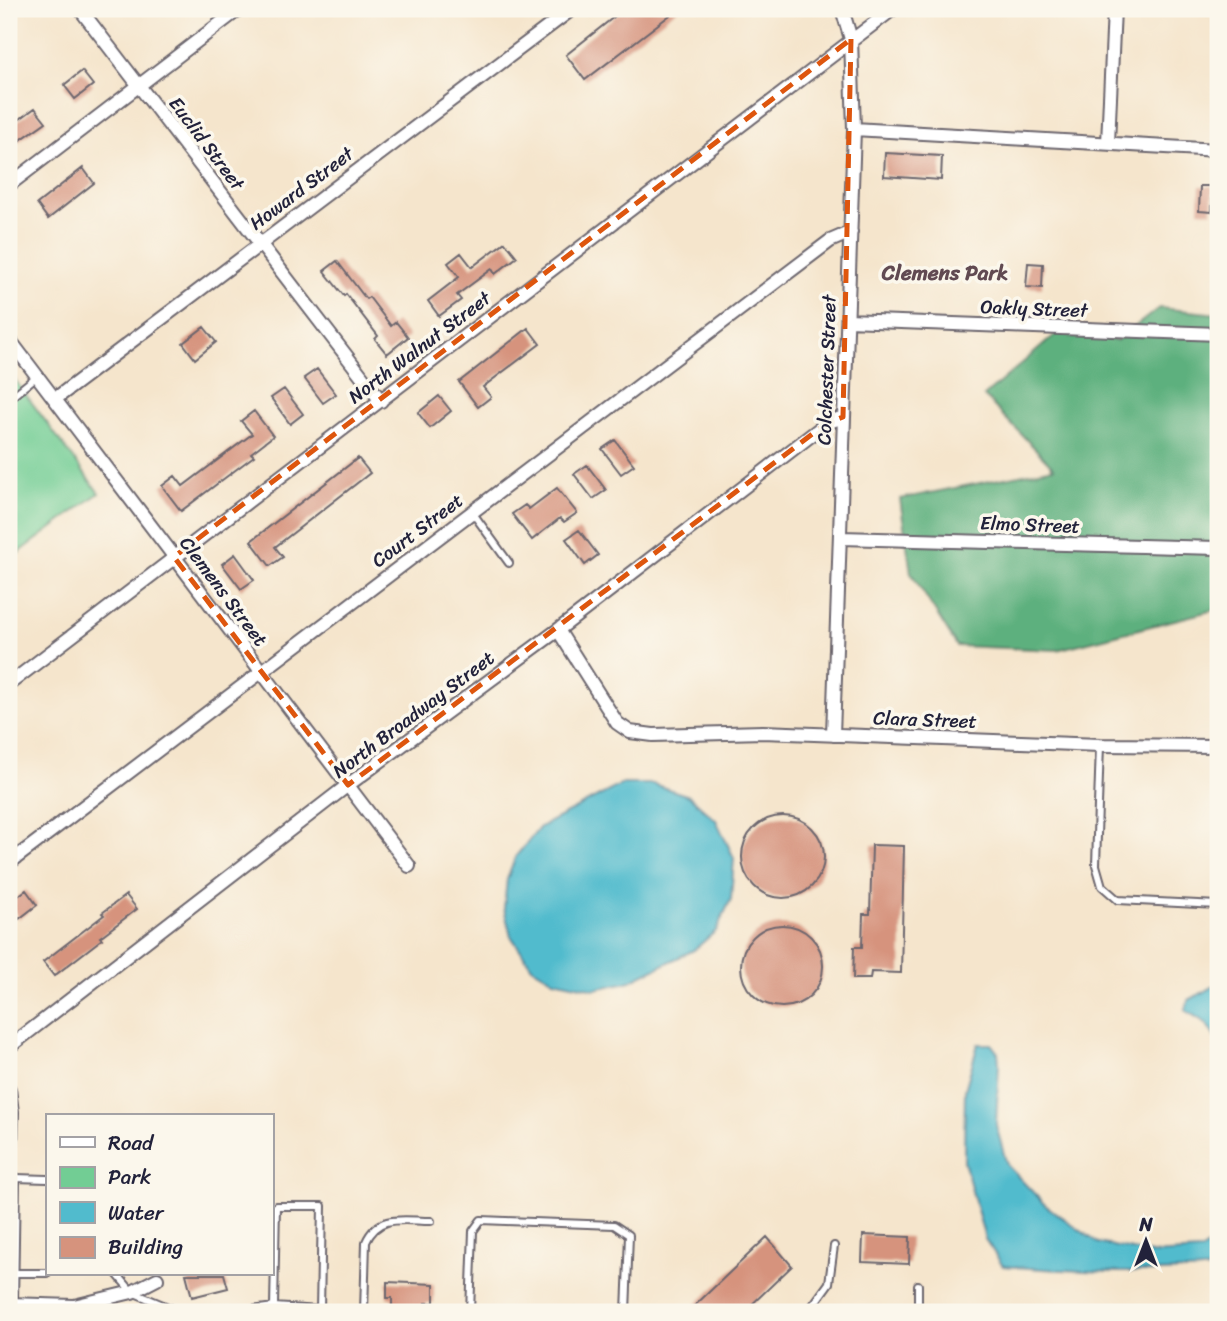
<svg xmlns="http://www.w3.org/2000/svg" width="1227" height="1321" viewBox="0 0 1227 1321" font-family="Sriracha,sans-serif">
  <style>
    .green { fill: #72cd94; stroke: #4a7868; stroke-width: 2 }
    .forest { fill: #5db07e; stroke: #40695c; stroke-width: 2 }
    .water { fill: #51bbcd; stroke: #3a6e84; stroke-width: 2 }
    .building { fill: #d6937d }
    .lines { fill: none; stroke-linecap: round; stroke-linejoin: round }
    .lane-casing { stroke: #6c666e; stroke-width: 10 }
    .street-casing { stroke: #6c666e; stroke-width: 16 }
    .lane { stroke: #fff; stroke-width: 6 }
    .street { stroke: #fff; stroke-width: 12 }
    .marked { fill: none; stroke: #de560e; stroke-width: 5; stroke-dasharray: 14 9; stroke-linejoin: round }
    .labels { text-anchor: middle; stroke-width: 7; stroke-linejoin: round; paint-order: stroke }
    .street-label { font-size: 19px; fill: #22223b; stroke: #fbf7ec }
    .neighbourhood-label { font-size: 21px; font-weight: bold; fill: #614a52; stroke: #fbf7ec }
  </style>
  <rect width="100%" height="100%" fill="#fbf7ec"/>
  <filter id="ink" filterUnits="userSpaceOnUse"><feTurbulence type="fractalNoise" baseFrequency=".0143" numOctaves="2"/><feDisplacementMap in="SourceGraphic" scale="14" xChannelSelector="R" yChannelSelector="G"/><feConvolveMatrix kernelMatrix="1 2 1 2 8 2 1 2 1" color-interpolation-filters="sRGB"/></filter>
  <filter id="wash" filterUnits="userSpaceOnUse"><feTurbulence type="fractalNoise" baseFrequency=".00686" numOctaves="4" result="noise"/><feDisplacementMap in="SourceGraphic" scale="28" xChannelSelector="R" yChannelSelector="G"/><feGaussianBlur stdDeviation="1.57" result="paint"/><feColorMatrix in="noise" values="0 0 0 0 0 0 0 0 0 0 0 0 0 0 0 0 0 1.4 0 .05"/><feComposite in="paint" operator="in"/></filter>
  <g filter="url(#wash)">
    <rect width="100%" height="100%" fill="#f5e5cc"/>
    <path class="green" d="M9,372L99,493L9,560Z"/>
    <path class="forest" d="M1159,308L1218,314V609L1057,650L957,646L911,573L900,499L1054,468L984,396L1063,328L1116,341Z"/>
    <path class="water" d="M622,784H653L689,796L716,820L734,858L731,899L716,931L694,950L628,982L595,989L554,980L532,967L511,936L504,908L507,879L516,856L540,827Z
      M1218,984V1042L1206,1023L1185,1010L1189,1000Z
      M978,1044H991L998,1053L999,1063L996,1125L1007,1165L1045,1205L1098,1243L1152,1254L1201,1251L1218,1238V1269C1146,1275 1076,1272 1003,1266L985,1239L964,1161L965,1090Z"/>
    <g id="blocks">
      <path class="building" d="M624,9H678L585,80L566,55Z
        M82,71L93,85L75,99L64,85Z
        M35,108L46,122L9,148V127Z
        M885,153L942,156L941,180L884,176Z
        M83,168L94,183L48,219L37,204Z
        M1200,186H1213L1212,212L1199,211Z
        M505,242L517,257L495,274L492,269L457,295L461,300L439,316L428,301L459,277L448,263L461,253L472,267Z
        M337,261L366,299L369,297L391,326L396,322L408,337L387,354L375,339L378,336L346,294L344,296L324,271Z
        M1028,263L1043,264L1042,288L1026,287Z
        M204,327L216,342L195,359L183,343Z
        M528,328L540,344L483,387L491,397L478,407L459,382Z
        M317,369L336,394L323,403L304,378Z
        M284,389L303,414L290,424L271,398Z
        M439,396L451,411L430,428L418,413Z
        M254,411L273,436L251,453L254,456L181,511L162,486L175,476L183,486L252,434L241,421Z
        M615,440L634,465L621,474L602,449Z
        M358,458L370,473L275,547L283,557L270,566L251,541Z
        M587,465L606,490L593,499L574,474Z
        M557,488L577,513L564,522L560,518L532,540L512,514L525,505L529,509Z
        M579,530L598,555L585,565L566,539Z
        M235,554L254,580L241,589L222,564Z
        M742 857a41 41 0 1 1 82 0a41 41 0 1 1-82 0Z
        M872,845L904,846L901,973L871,972L870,979H853L854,947H862L863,914H870Z
        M26,890L37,905L19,919L9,903Z
        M126,895L137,909L100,937L102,939L54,976L43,962L104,915L102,913Z
        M741 966a41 41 0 1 1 82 0a41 41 0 1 1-82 0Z
        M863,1235L910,1237L909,1264L862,1262Z
        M767,1237L792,1266L744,1312H688Z
        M186,1274H224L228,1288L192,1297Z
        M387,1282L434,1284V1303H426V1312H392V1298H387Z"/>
    </g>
  </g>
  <g filter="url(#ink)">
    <use href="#blocks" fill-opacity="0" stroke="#6c666e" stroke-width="2"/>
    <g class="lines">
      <g class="lane-casing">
        <path id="lane" d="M9,399L37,376
          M472,512L509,563
          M1100,745L1096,865L1102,886L1118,900L1218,905
          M14,1273H47
          M117,1274L132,1292L180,1312
          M14,1304L16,1178L47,1179
          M236,1312L274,1307L320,1310L322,1206H276L274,1307
          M364,1312L366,1242C379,1213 404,1221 431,1221
          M470,1312L473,1231L481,1220L614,1225L629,1235L626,1312
          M808,1312L829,1283L834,1246
          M918,1312V1285"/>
      </g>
      <g class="street-casing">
        <path id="street" d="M80,9L381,401
          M854,129L1218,150
          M1108,143L1114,9
          M9,185L239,9
          M848,320L1218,334
          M9,339L409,866
          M55,399L572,9
          M841,538L1218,548
          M558,630L617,723L630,732L653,735L763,732L1100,745L1218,746
          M9,684L893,9
          M833,735L854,129L851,39L842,9
          M9,863L830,241L851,232
          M9,1047L348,785L558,630L827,423L843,417
          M9,1089L12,1112L11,1148
          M9,1304L74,1306L132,1292L157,1279"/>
      </g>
      <use href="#lane" class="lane"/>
      <use href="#street" class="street"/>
    </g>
  </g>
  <path class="marked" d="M851,39L843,417L827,423L348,785L174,557Z"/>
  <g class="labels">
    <g class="street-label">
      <text transform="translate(207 143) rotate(53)" y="7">Euclid Street</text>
      <text transform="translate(301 188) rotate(-37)" y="7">Howard Street</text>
      <text transform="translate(1034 308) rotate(2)" y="7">Oakly Street</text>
      <text transform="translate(419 347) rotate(-37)" y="7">North Walnut Street</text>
      <text transform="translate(826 370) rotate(-88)" y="7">Colchester Street</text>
      <text transform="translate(1030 524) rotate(2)" y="7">Elmo Street</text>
      <text transform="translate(417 530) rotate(-37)" y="7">Court Street</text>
      <text transform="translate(224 591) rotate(53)" y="7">Clemens Street</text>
      <text transform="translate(413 714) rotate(-37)" y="7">North Broadway Street</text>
      <text transform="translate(925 719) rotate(2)" y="7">Clara Street</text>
    </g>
    <g class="neighbourhood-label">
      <text x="945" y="280">Clemens Park</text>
    </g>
  </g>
  <rect width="1227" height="1321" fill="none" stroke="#fbf7ec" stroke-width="35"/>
  <rect x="46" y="1114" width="228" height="161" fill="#fbf7ec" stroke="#a4a2a5" stroke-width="2"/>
  <rect x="60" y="1137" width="35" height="10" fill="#ffffff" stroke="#a4a2a5" stroke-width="2"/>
  <text x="108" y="1150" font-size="21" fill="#22223b">Road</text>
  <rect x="60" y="1167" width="35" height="21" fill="#72cd94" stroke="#a4a2a5" stroke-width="2"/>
  <text x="108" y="1184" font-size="21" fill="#22223b">Park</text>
  <rect x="60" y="1202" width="35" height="21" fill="#51bbcd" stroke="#a4a2a5" stroke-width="2"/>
  <text x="108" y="1220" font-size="21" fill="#22223b">Water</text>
  <rect x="60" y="1237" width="35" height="21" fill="#d6937d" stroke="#a4a2a5" stroke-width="2"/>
  <text x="108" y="1254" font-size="21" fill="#22223b">Building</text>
  <g transform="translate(1146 1241)" stroke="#fbf7ec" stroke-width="5" paint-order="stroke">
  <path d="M0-5L12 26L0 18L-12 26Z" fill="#22223b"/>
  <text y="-10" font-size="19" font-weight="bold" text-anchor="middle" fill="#22223b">N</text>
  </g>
</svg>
